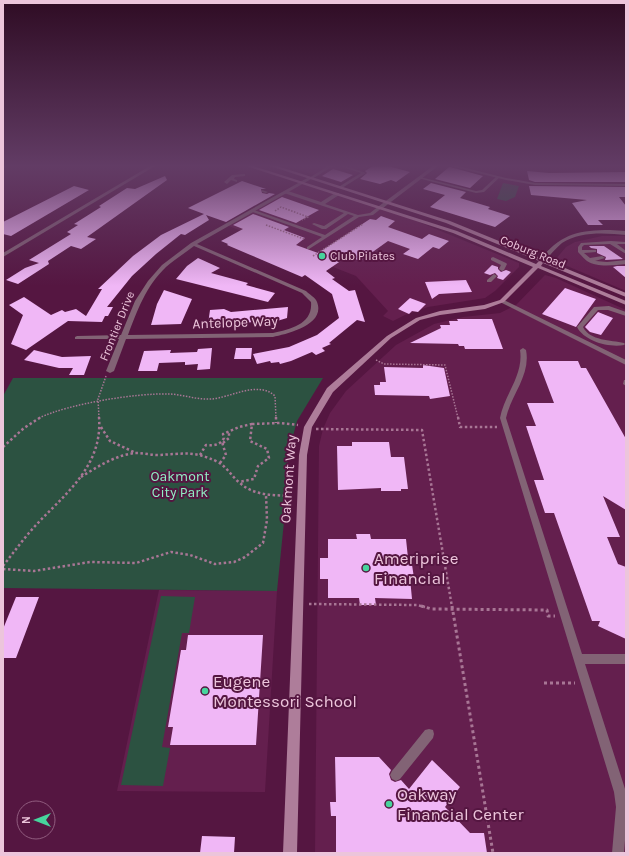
<svg xmlns="http://www.w3.org/2000/svg" width="629" height="856" viewBox="0 0 629 856" font-family="Karla,sans-serif">
  <style>
    .built { fill: #641f4e }
    .green { fill: #2c5241 }
    .building { fill: #f0b7f6 }
    .lines { fill: none; stroke-linecap: round; stroke-linejoin: round }
    .path-far2 { stroke: #a87695; stroke-width: 1.5; stroke-dasharray: 1.5 1.5; stroke-linecap: butt }
    .path-far1 { stroke: #a87695; stroke-width: 2.5; stroke-dasharray: 2.5 2.5; stroke-linecap: butt }
    .path { stroke: #a87695; stroke-width: 3; stroke-dasharray: 3 3; stroke-linecap: butt }
    .lane { fill: #826375; fill-rule: evenodd }
    .street { fill: #826375; fill-rule: evenodd }
    .secondary { fill: #ae7d9a; fill-rule: evenodd }
    .poi-dot { fill: #47d49d; stroke: #551641; stroke-width: 1.5 }
    .labels { text-anchor: middle; stroke-width: 4; stroke-linejoin: round; paint-order: stroke }
    .far-street-label { font-size: 12px; fill: #ecc5db; stroke: #551641 }
    .far-poi-label { font-size: 12px; fill: #ecc5db; stroke: #551641; text-anchor: start }
    .street-label { font-size: 14px; fill: #ecc5db; stroke: #551641 }
    .park-label { font-size: 14px; fill: #90f0c4; stroke: #551641 }
    .near-poi-label { font-size: 17px; fill: #ecc5db; stroke: #551641; text-anchor: start }
  </style>
  <rect width="100%" height="100%" fill="#551641"/>
  <path class="built" d="M285,166H368L342,183Z
    M301,183L404,216L519,263V267L495,291L485,298L428,307L405,315L393,321L383,316L388,311L356,276L226,225Z
    M602,236H626V291L560,263L555,260L566,247L575,242Z
    M545,275L556,278L626,310V853H315L319,446L323,429L330,413L346,391L396,345L434,324L463,317L500,313L516,305Z
    M159,590L277,591L265,792L117,791Z"/>
  <path class="green" d="M503,183L519,186L515,197L506,201L497,199Z
    M13,378H323L297,421L288,455L286,502L277,591L3,588V396Z
    M161,596L195,597L189,633H182L162,747L170,748L163,786L121,785Z"/>
  <path class="building" d="M373,166H388L410,172L396,182L391,180L380,184L360,179L367,173L365,171Z
    M449,167H450L483,176L470,188L435,179Z
    M333,169L353,175L341,182L322,176Z
    M527,171L549,173L626,172V182H535L529,180Z
    M165,176L167,180L87,237L96,239L81,249L71,246L48,261L49,264L18,284L6,280L25,268L39,263L29,260L71,234L67,232L78,225L74,224L101,207L99,206L127,188L135,189Z
    M242,181L266,189H261L262,193L267,194L269,193L275,194L226,222L206,215L209,220L185,235L181,234L156,254L132,276L107,307H113L108,316H105L102,322L68,321L26,350L11,344L23,315L9,305L24,297L51,315L62,310L65,312L76,309L86,316L102,289H98L133,256L161,235L204,214L188,208Z
    M431,183L466,192L460,198L490,207L488,209L510,216L495,227L430,207L445,195L423,189Z
    M74,186L89,190L11,236L3,234V222Z
    M529,186L626,187V197H619L626,206V220H598L603,225H588L572,203L587,200L531,195Z
    M282,197L319,210L296,223L259,210Z
    M253,214L289,227L284,230L305,238L296,245L318,253L370,219L376,220L381,216L395,221L388,227L422,239L429,234L449,241L439,249L433,247L418,259L403,254L410,249L388,241L360,261L348,256L326,271L335,278L332,279L349,291L355,290L365,322L357,320L329,343L331,344L322,348L325,351L316,355L312,352L291,361L280,364L279,362L271,363L270,361L257,364L253,354L289,347L317,335L339,318L332,294L305,275L302,277L227,245L228,244L221,241L243,229L233,225Z
    M589,246H604L623,259L605,260L606,257L597,253V249L591,248Z
    M198,258L220,268L211,273L248,283L246,285L275,293L268,302L176,279L187,266Z
    M492,265L498,267V269L501,272L506,270L511,272L503,280L497,278L498,276L495,273L490,275L484,273Z
    M626,266V278L613,267L617,266Z
    M466,280L472,292L439,294L432,299L425,282Z
    M565,288L596,299L576,327L542,314Z
    M164,290L192,299L181,324L151,325L157,304Z
    M410,298L426,304L418,312L412,311L409,314L398,309Z
    M288,307L287,318L277,321L275,319L238,324H208L210,310L224,309L231,312Z
    M598,312L613,318L601,335L590,332L585,327Z
    M457,319H492L503,349H465L464,346H459L458,344L410,343L441,328L440,325H450L449,321H458Z
    M212,348L210,369L197,370L198,364L185,365V362L159,363L157,371H138L144,351L171,350L170,353L197,352L198,349Z
    M236,348H252L251,359H234Z
    M34,350L62,357L91,356L84,375H69L73,368H59L24,360Z
    M538,361H578L581,368H586L626,439V510L603,496L620,537H607L618,564L626,567V639L598,626L600,621H592L554,513H545L534,480H544L526,426H536L527,403H554Z
    M423,365L444,368L450,396L430,399L429,396L375,395L374,385H380V382H386L384,367L423,368Z
    M352,442H389L391,457H404L408,489H401V491H381V488L338,490L337,446H352Z
    M356,534H370L371,539H406L408,558H411L414,578H410L412,599L375,598L376,605H360L359,598H328V579H320V558H328V539H357Z
    M16,597H39L16,658H3V629Z
    M188,635H263L256,745H170L173,727H168L181,650H186Z
    M335,757H379L391,770L389,774L391,780L395,782L401,780L409,789L432,760L460,787L445,807L470,833H484L487,853H336V816H331L330,802H336Z
    M202,836L235,837L234,853H200Z"/>
  <g class="lines">
    <path class="path-far2" d="M275,211L281,207L308,217L302,220
      M266,225L304,239
      M313,256L363,224
      M376,360L384,364L445,365L458,418
      M39,418C68,404 136,393 168,394C182,394 196,400 211,399C230,398 258,380 275,396L276,418
      M99,418L98,399L106,376"/>
    <path class="path-far1" d="M276,417V423
      M458,417L460,427H497
      M252,424L280,423L298,425
      M101,427L110,441L136,453
      M316,429L422,430L452,607
      M223,443L229,438V431
      M3,447L24,428L41,417
      M200,455L206,445C214,446 220,445 224,438L223,434L239,427L252,424L250,441L267,449L269,458L258,466L254,479L239,482
      M220,463L226,455L222,442
      M81,477C97,467 117,454 137,453C144,453 151,455 158,455C183,454 193,450 218,462C227,467 232,477 240,483C254,496 274,495 292,496
      M3,566C14,552 24,538 36,525C65,494 103,466 99,417
      M3,569L34,571L90,562L136,563L171,552L190,555L215,564L234,562L245,557L263,543L267,520L266,495
      M309,604L417,605L425,607"/>
    <path class="path" d="M421,606L432,609L547,610L548,616H555
      M452,606L493,853
      M544,683H575"/>
    <path class="lane" d="M328,166H333L312,179L309,178Z
      M339,166H345L366,173L342,188H340V186L361,173Z
      M244,174H245V176L235,177L234,179L237,180V182L231,180L227,184L224,182L232,175Z
      M497,176L500,177L484,192L476,193L418,178L420,177L476,191L482,190Z
      M262,190L268,192L266,193L262,192Z
      M284,191H288L321,202L335,193H339V195L325,204L358,215L370,213L379,206L383,207L373,215L359,217L309,249H307V247L322,237L250,211L254,210L325,235L354,216L348,214L326,229H322L312,224L314,223L324,226L344,213L284,193Z
      M611,241L626,242V244H617L626,251V254L610,244L584,245L582,247V250H596V252L584,253L590,258L602,256L605,258L595,261H596L607,262L626,260V264C614,265 598,268 587,261C584,259 580,254 578,252V247L581,243Z
      M493,257L506,263L507,264L504,270L502,271L499,269L501,265L491,260V258Z
      M494,274L497,276L491,282H487V280Z
      M502,299L626,360V365L500,302L499,301Z
      M609,306L626,312V316L608,310H598L583,327C590,341 611,340 624,343L625,344L624,345C609,348 584,341 577,327L594,307Z
      M523,348L526,350C531,375 511,395 506,418L582,654H626V664H585L626,792V828L624,853H612L616,807L614,792L500,418C504,395 524,375 520,350Z
      M624,380H626V386L623,384Z
      M429,729L433,730L434,734L433,738L400,779L396,781L392,779L390,775L392,771L425,730Z"/>
    <path class="street" d="M3,166H8L3,169Z
      M150,166H155L3,257V253Z
      M433,166H438L383,208H379V206Z
      M450,166H458L506,178L535,183L626,184V186L535,185L506,180Z
      M309,177L313,178L197,244L306,291C309,294 316,298 317,302C326,325 287,334 273,337L126,339L114,371L110,373L106,371L119,339H75V337L77,336L121,335L135,301L148,281L162,265L191,243ZM194,246L302,293L311,302C313,324 291,329 273,333L128,335C137,311 146,286 166,267C174,260 185,253 194,246Z
      M610,230L626,231V235C606,233 580,231 562,243C556,248 550,255 545,261L540,260C560,234 579,230 610,230Z"/>
    <path class="secondary" d="M246,166H253L457,231L536,264L539,261L446,223L270,166H277L450,221L626,293V297L543,263L541,266L626,301V305L538,268L504,302L485,309L440,315L420,320L391,338L333,392L312,427L307,455L297,853H283L299,455L304,427L327,388L387,336L416,318L440,311L484,305L500,300L533,267L453,233Z"/>
  </g>
  <linearGradient id="sky" x2="0" y2="1"><stop stop-color="#2f0c24"/><stop offset="0.58" stop-color="#623c65"/><stop offset="1" stop-color="#623c65" stop-opacity="0"/></linearGradient>
  <rect width="629" height="286" fill="url(#sky)"/>
  <g class="poi-dot">
    <circle cx="322" cy="256" r="4"/>
    <circle cx="366" cy="568" r="4"/>
    <circle cx="205" cy="691" r="4"/>
    <circle cx="389" cy="804" r="4"/>
  </g>
  <g class="labels">
    <g class="far-street-label">
      <text transform="translate(533 252) rotate(22)" y="4">Coburg Road</text>
      <text transform="translate(117 326) rotate(-68)" y="4">Frontier Drive</text>
    </g>
    <g class="far-poi-label">
      <text x="330" y="260">Club Pilates</text>
    </g>
    <g class="street-label">
      <text transform="translate(235 322) rotate(-2)" y="5">Antelope Way</text>
      <text transform="translate(288 479) rotate(-86)" y="5">Oakmont Way</text>
    </g>
    <g class="park-label">
      <text x="180" y="481">Oakmont<tspan x="180" dy="16">City Park</tspan></text>
    </g>
    <g class="near-poi-label">
      <text x="374" y="564">Ameriprise<tspan x="374" dy="20">Financial</tspan></text>
      <text x="213" y="687">Eugene<tspan x="213" dy="20">Montessori School</tspan></text>
      <text x="397" y="800">Oakway<tspan x="397" dy="20">Financial Center</tspan></text>
    </g>
  </g>
  <rect width="629" height="856" fill="none" stroke="#ecc5db" stroke-width="8"/>
  <g transform="translate(36 820) rotate(270)"><circle r="19" fill="#551641" stroke="#915c7f"/>
  <path d="M0-3L7 15L0 10L-7 15Z" fill="#47d49d"/>
  <text y="-6" font-size="11" font-weight="bold" text-anchor="middle" fill="#ecc5db">N</text>
  </g>
</svg>
